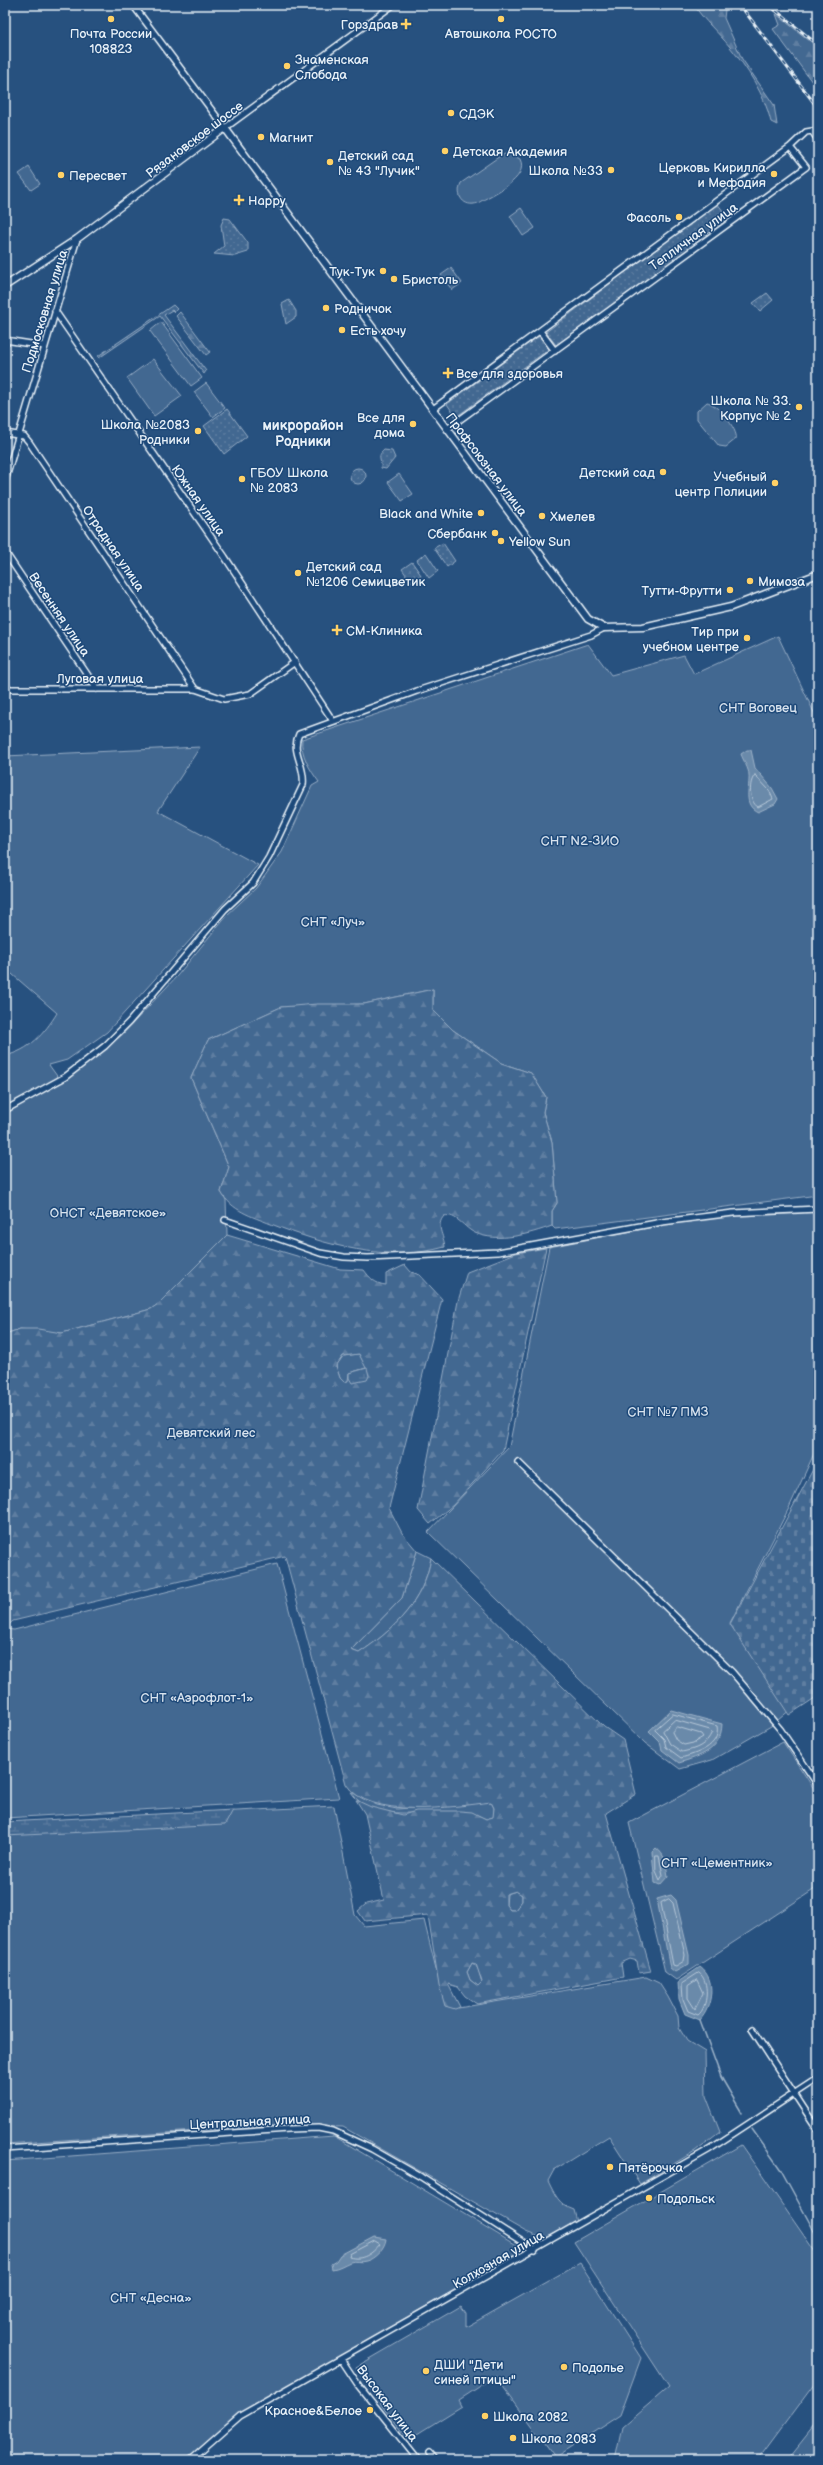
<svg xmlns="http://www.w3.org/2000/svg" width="823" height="2465" viewBox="0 0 823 2465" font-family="'Balsamiq Sans',sans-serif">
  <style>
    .green { fill: #436891; stroke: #96acc4 }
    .forest { fill: url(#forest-firs); stroke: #96acc4; fill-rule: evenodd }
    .wetland { fill: url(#wetland-marsh); stroke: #96acc4 }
    .cemetery { fill: url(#cemetery-stones); stroke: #96acc4 }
    .park { fill: url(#park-dots); stroke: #96acc4 }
    .water { fill: #6b8aaa; stroke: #9db3c9 }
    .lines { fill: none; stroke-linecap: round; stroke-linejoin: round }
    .shore { stroke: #b6c8d9; stroke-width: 1 }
    .stream { stroke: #9db3c9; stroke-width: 1.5 }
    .minor-casing { stroke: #e8f1f8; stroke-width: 8 }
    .major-casing { stroke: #e8f1f8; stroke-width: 9 }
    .minor { stroke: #1f4a7a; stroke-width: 5 }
    .major { stroke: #1f4a7a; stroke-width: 6 }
    .rail-casing { stroke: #e8f1f8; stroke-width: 3 }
    .rail { stroke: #1f4a7a; stroke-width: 1.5; stroke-dasharray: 4.5; stroke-linecap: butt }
    .poi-dot { fill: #ffd166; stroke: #1f4a7a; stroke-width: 1.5 }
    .labels { text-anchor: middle; stroke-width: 3; stroke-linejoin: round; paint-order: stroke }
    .poi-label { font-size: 13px; fill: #e8f1f8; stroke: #1f4a7a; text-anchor: start }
    .street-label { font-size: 13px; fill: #e8f1f8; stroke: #1f4a7a }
    .park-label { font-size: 13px; fill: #d8e3ee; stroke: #1f4a7a }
    .neighbourhood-label { font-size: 14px; font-weight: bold; fill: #e8f1f8; stroke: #1f4a7a }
  </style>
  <defs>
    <pattern id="forest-firs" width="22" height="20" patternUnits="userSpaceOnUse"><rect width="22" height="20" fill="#436891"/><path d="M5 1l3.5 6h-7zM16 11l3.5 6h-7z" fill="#5e7ea1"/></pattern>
    <pattern id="wetland-marsh" width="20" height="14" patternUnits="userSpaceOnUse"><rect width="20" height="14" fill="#436891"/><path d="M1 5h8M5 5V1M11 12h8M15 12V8" fill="none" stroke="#5e7ea1"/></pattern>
    <pattern id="cemetery-stones" width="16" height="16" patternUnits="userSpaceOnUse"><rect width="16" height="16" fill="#436891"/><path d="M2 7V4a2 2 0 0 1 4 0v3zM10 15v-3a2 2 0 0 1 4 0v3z" fill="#5e7ea1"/></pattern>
    <pattern id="park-dots" width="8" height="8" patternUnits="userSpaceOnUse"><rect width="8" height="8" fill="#436891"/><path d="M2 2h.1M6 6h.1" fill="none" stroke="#5e7ea1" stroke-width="1.8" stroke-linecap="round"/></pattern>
  </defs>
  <rect width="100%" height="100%" fill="#27517f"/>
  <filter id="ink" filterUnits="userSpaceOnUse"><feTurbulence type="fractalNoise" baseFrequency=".025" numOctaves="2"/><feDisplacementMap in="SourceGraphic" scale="8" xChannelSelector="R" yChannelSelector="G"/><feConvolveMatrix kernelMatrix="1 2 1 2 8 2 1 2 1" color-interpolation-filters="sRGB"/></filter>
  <g filter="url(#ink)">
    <path class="green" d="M508,153L520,159C530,179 492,194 478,203C464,208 455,196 461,183L500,156Z
      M29,167L40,184L31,190L19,174Z
      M521,208L535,228L523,236L510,216Z
      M451,268L462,283L452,290L441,275Z
      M161,322L202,378L191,386L150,331Z
      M153,359L182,396L154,416L127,378Z
      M206,383L225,408L213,417L194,392Z
      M707,402C716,403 739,430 736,439L726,447L719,446L697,419V411Z
      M399,474L413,494L402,501L388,482Z
      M426,553L438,571L429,578L417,560Z
      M778,636L818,721V1195L555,1229L552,1226V1211L557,1203L552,1142L543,1112L546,1097L531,1073L501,1063L453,1030L433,1010V989L364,1004L281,1007L208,1040L191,1078L229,1167L221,1192L226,1200L227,1235L158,1304L151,1309L62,1333L20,1329L5,1334V1056C30,1050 44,1034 57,1013L5,968V756L200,747L158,811L258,865L107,1032L67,1060L49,1065L62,1083L122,1035L177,976L227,915L256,888L282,852L312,786L319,782C310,770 300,754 302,739L588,644L611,675L684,655L694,674Z
      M818,1207V1445L789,1508L730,1623L791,1709L771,1726L712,1760L680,1769L645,1743L428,1532L509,1447L549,1247L710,1216Z
      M359,1354L367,1368L350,1373L348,1381L344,1382L340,1378L336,1366L343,1356Z
      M417,1551L431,1558C424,1601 394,1630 359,1653L351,1650L402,1598Z
      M277,1564L339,1798L5,1818V1629L14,1630Z
      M783,1742L818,1795V1887L676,1980L665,1972L629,1823Z
      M351,1792L377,1805L397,1809L491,1802L494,1808V1817L486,1819C450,1799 376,1832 351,1792Z
      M334,1806L355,1915L364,1926L424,1920L441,1989L458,2008L646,1977L659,1983L668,1997L678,2016L679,2028L687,2041L705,2052L706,2096L720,2132L695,2151L640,2184L609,2136L554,2170L548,2181C555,2195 559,2205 574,2210L577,2222L544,2239L526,2232L343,2127L283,2125L5,2144V1823Z
      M516,1891L522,1895V1901L515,1910H510L506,1905L507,1894Z
      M472,1963C479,1966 480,1976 482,1982L478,1986L470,1980L467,1972Z
      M334,2136L524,2250L240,2413L186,2460H5V2161Z
      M741,2145L818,2256V2379L758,2460H615L622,2427L669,2387L574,2242Z
      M580,2263L641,2358L620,2415L555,2457L496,2376L459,2400L462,2406L409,2439L385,2410L356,2367L461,2306L466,2313V2327Z
      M818,2421V2460H787Z"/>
    <path class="forest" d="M694,5H721L725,10L724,18L742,59L774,105L777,125L771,122C765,95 747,68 730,47C718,32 704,21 694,5Z
      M776,14L815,45L818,55V90L773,29L780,25Z
      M173,305L177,309L174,312L172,310L164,315L206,371L204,374L160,316L99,358L98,356Z
      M180,312L210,352L206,355L176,316Z
      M433,989V1010L453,1030L501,1063L531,1073L546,1097L543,1112L552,1142L557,1203L552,1211V1226C530,1234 498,1243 475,1233C464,1228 456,1213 444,1216C435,1226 444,1235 445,1247C387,1263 325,1245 271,1224C251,1216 232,1211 221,1192L229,1167L191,1078L208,1040L281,1007L317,1004H364Z
      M227,1235L340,1269L364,1270C370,1278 375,1284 386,1285V1274L405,1265L411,1272L420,1275L442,1299L389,1508L402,1533L417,1551L402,1598L351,1650L359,1653C394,1630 424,1601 431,1558L604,1727L623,1740L636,1794L606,1813L651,1971L639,1973L637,1961L630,1959L621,1963L623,1977L477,2004L465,1996L458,1987L448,1984L460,2007L455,2009L445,2006L439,1985L428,1915L365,1921L358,1911L366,1904L384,1900L365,1814L356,1800L371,1807L403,1815L416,1811H460L472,1812L486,1819L493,1817L494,1808L491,1802C454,1807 368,1820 346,1784L285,1556L13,1621L5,1628V1334L20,1329H38L62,1333L151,1309L158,1304ZM359,1354L366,1368L349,1373L348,1381L344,1382L340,1378L336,1366L343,1356ZM516,1891L522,1895V1901L515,1910H510L506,1905V1894ZM472,1963L476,1964L482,1982L478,1986L470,1980L467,1972Z
      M546,1248L503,1450L453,1505L430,1524L418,1510L458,1301L467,1272L516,1253Z"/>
    <path class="wetland" d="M367,1368L369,1376L367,1380L352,1383L349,1378V1373Z
      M233,1810L225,1825L5,1836V1822Z"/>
    <path class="cemetery" d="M818,1460V1696L789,1715L730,1624Z"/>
    <path class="park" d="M717,203L730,220L556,345L546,332Z
      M224,218L230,219L248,243V252L235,256L214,254L224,246L221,225Z
      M767,293L773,300L760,311L753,303Z
      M289,300L296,311V317L286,324L282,304Z
      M539,336L549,349L456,417L447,404Z
      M227,409L247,436L224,454L204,426Z
      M384,450L392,451L395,458L386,469L381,468C382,461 376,456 384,450Z
      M350 476a8 8 0 1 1 16 0a8 8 0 1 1-16 0Z
      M443,543L455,561L447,567L434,548Z
      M412,562L421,575L411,582L402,569Z"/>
    <path class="water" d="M747,750H751L755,768L772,788L778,799L775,804L758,812C742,805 750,788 749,775C749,769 743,760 741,754Z
      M671,1710L722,1724C721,1751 700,1756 679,1763L662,1750L660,1742L649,1731Z
      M656,1848C666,1855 666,1865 668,1876L660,1885L655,1883L652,1852Z
      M671,1895L676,1900L689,1955V1964L675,1972L670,1968L657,1899Z
      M700,1967C717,1979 712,2007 700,2020L685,2014L679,1999L678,1982Z
      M374,2237L386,2239C385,2248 375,2259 366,2261C360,2263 355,2260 350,2262C343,2265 339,2268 332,2269L331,2264L336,2261L340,2255Z"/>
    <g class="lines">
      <path class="shore" d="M755,775L769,790L773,799L758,807C749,802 748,782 755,775Z
        M673,1714L717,1726C721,1747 695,1754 681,1758L666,1747L664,1739L655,1730Z
        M675,1720L710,1730L712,1732C706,1746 696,1749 682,1752L670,1744L663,1731Z
        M677,1727L701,1734L703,1737L693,1743L684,1745L676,1740L672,1732Z
        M656,1856H659L663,1875L660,1880L656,1871Z
        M669,1899L673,1903L685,1955L684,1961L676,1966L673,1965L661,1903Z
        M699,1973C710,1980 708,2008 698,2015L688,2011L683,1999L682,1984Z
        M697,1980L703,1993L695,2009L688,1998V1986Z
        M375,2241L380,2244C372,2254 362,2261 349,2257L350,2254Z"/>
      <path class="stream" d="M700,2020L721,2077L742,2113
        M752,2129L781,2170L818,2238"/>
      <g class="minor-casing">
        <path id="minor" d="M133,5L225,128L393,5
          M790,147L806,132L812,131L818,140
          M55,311L225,557L333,721
          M540,331L555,351
          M5,340L44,346
          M433,409L790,147L806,167L447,429
          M5,433L24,436L29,442L195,689
          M5,481L77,239
          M5,552L97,689
          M5,689H195L224,699L250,694L295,662
          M5,1110L65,1077L105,1046L129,1022L225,909L253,883L269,857L303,785C306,765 290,752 299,734L417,691L591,635L604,628
          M225,1220L320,1253L344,1257L368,1258L498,1252L662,1222L733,1213L818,1209
          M518,1462L732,1672L780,1729L818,1785
          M752,2029L818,2130
          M5,2149L289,2129L318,2128L333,2131L372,2149L421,2177L535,2250
          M341,2359L359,2386L418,2460
          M429,2453L435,2460
          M190,2460L240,2416L710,2149L818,2078"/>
      </g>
      <g class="major-casing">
        <path id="major" d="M5,286L77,239L225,128L588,619L604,628L643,627L731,607L818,574"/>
      </g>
      <use href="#minor" class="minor"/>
      <use href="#major" class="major"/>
      <g class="rail-casing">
        <path id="rail" d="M740,5L818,108
          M769,5L818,45"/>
      </g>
      <use href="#rail" class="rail"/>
    </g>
  </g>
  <g class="poi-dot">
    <circle cx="111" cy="19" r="4"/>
    <circle cx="501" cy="19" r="4"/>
    <path d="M404 18h4v4h4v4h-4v4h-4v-4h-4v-4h4z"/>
    <circle cx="287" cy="66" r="4"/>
    <circle cx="451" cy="113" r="4"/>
    <circle cx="261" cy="137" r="4"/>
    <circle cx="445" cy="151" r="4"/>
    <circle cx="330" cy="162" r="4"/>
    <circle cx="611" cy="170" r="4"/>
    <circle cx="774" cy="174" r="4"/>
    <circle cx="61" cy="175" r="4"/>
    <path d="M237 194h4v4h4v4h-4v4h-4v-4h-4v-4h4z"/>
    <circle cx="679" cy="217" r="4"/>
    <circle cx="383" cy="271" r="4"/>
    <circle cx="394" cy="279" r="4"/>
    <circle cx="326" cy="308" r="4"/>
    <circle cx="342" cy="330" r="4"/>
    <path d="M446 367h4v4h4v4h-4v4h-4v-4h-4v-4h4z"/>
    <circle cx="799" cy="407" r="4"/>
    <circle cx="413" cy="424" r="4"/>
    <circle cx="198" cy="431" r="4"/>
    <circle cx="663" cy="472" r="4"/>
    <circle cx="242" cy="479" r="4"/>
    <circle cx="775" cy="483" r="4"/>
    <circle cx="481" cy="513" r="4"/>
    <circle cx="542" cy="516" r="4"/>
    <circle cx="495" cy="533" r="4"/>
    <circle cx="501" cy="541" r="4"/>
    <circle cx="298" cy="573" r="4"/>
    <circle cx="750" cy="581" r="4"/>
    <circle cx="730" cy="590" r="4"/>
    <path d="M335 624h4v4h4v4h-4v4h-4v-4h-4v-4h4z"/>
    <circle cx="747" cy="638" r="4"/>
    <circle cx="610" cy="2167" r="4"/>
    <circle cx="649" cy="2198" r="4"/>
    <circle cx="564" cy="2367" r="4"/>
    <circle cx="426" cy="2371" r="4"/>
    <circle cx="370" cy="2410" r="4"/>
    <circle cx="485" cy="2416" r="4"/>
    <circle cx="513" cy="2438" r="4"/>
  </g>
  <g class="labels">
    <g class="poi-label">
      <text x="398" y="29" text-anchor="end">Горздрав</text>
      <text x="111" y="38" text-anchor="middle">Почта России<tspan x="111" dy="15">108823</tspan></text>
      <text x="501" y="38" text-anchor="middle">Автошкола РОСТО</text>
      <text x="295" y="64">Знаменская<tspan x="295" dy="15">Слобода</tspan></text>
      <text x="459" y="118">СДЭК</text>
      <text x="269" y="142">Магнит</text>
      <text x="453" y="156">Детская Академия</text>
      <text x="338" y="160">Детский сад<tspan x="338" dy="15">№ 43 "Лучик"</tspan></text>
      <text x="766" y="172" text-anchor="end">Церковь Кирилла<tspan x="766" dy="15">и Мефодия</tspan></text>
      <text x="603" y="175" text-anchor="end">Школа №33</text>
      <text x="69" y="180">Пересвет</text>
      <text x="248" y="205">Happy</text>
      <text x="671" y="222" text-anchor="end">Фасоль</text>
      <text x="375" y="276" text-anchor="end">Тук-Тук</text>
      <text x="402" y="284">Бристоль</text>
      <text x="334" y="313">Родничок</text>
      <text x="350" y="335">Есть хочу</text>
      <text x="456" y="378">Все для здоровья</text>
      <text x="791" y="405" text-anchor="end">Школа № 33.<tspan x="791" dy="15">Корпус № 2</tspan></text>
      <text x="405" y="422" text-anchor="end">Все для<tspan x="405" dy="15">дома</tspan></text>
      <text x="190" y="429" text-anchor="end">Школа №2083<tspan x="190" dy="15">Родники</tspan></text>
      <text x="250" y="477">ГБОУ Школа<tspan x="250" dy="15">№ 2083</tspan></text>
      <text x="655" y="477" text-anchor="end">Детский сад</text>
      <text x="767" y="481" text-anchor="end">Учебный<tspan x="767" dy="15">центр Полиции</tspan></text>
      <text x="473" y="518" text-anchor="end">Black and White</text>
      <text x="550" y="521">Хмелев</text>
      <text x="487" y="538" text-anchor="end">Сбербанк</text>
      <text x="509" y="546">Yellow Sun</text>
      <text x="306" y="571">Детский сад<tspan x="306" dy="15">№1206 Семицветик</tspan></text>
      <text x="758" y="586">Мимоза</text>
      <text x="722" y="595" text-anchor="end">Тутти-Фрутти</text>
      <text x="346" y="635">СМ-Клиника</text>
      <text x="739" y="636" text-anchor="end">Тир при<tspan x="739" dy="15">учебном центре</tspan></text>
      <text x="618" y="2172">Пятёрочка</text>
      <text x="657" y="2203">Подольск</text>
      <text x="434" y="2369">ДШИ "Дети<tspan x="434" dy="15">синей птицы"</tspan></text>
      <text x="572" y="2372">Подолье</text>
      <text x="362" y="2415" text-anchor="end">Красное&amp;Белое</text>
      <text x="493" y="2421">Школа 2082</text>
      <text x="521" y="2443">Школа 2083</text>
    </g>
    <g class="street-label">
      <text transform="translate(194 139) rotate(-37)" y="5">Рязановское шоссе</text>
      <text transform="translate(693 236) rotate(-36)" y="5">Тепличная улица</text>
      <text transform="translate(44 311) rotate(-73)" y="5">Подмосковная улица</text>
      <text transform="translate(487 464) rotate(53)" y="5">Профсоюзная улица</text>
      <text transform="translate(199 500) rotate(55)" y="5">Южная улица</text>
      <text transform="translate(114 548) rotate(56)" y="5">Отрадная улица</text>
      <text transform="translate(60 614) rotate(56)" y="5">Весенняя улица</text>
      <text x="100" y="683">Луговая улица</text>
      <text transform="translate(250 2121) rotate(-3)" y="5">Центральная улица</text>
      <text transform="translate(498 2259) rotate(-30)" y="5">Колхозная улица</text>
      <text transform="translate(388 2403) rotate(53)" y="5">Высокая улица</text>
    </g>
    <g class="park-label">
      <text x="758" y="712">СНТ Воговец</text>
      <text x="580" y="845">СНТ N2-ЗИО</text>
      <text x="333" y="926">СНТ «Луч»</text>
      <text x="108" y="1217">ОНСТ «Девятское»</text>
      <text x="668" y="1416">СНТ №7 ПМЗ</text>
      <text x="211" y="1437">Девятский лес</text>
      <text x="197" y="1702">СНТ «Аэрофлот-1»</text>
      <text x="717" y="1867">СНТ «Цементник»</text>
      <text x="151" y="2302">СНТ «Десна»</text>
    </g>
    <g class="neighbourhood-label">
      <text x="303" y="430">микрорайон<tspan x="303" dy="16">Родники</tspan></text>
    </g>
  </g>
  <rect width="823" height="2465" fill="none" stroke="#1f4a7a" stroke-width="20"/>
  <rect x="10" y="10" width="803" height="2445" fill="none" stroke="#e8f1f8" stroke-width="1.5" filter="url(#ink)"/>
</svg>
